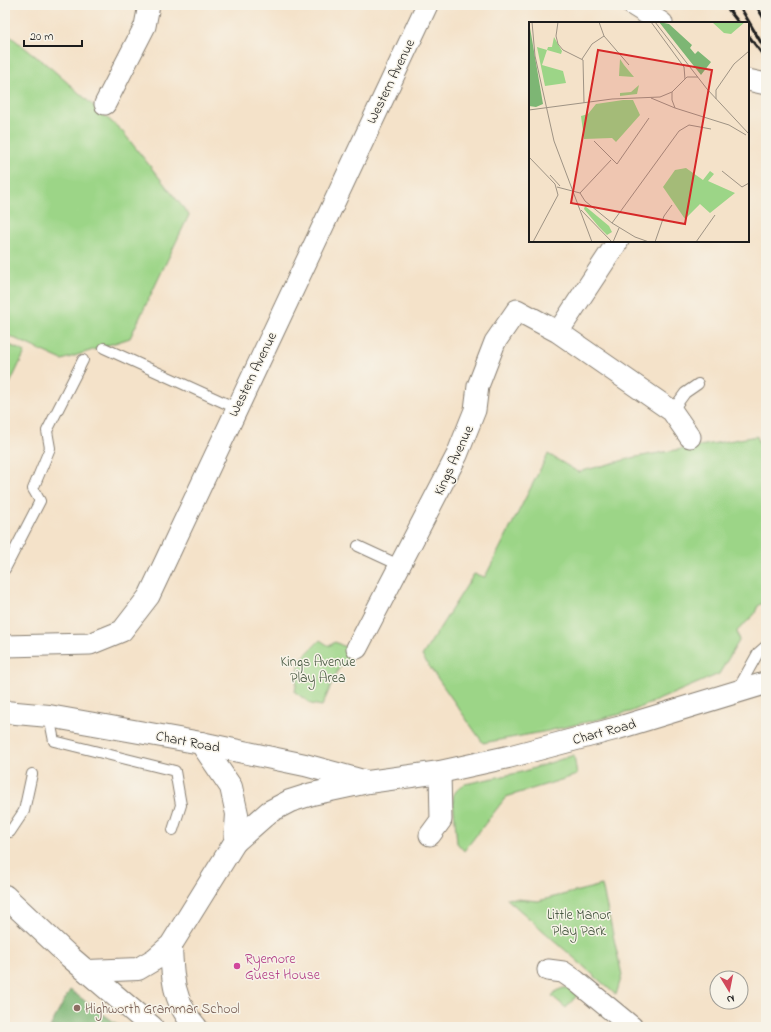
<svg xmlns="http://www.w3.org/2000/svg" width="771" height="1032" viewBox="0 0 771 1032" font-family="'Indie Flower',sans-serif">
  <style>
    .green { fill: #9cd587; stroke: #5c7852 }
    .forest { fill: #7db674; stroke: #4c6948 }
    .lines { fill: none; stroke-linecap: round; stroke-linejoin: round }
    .lane-casing { stroke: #887f72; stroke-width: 12 }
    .street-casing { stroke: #887f72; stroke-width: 23 }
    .secondary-casing { stroke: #887f72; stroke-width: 24 }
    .primary-casing { stroke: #887f72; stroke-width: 24 }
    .lane { stroke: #fff; stroke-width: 10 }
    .street { stroke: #fff; stroke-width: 21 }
    .secondary { stroke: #fff; stroke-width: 22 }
    .primary { stroke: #fff; stroke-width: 22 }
    .rail { stroke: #1c1c1c; stroke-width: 3 }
    .hotel-dot { fill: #d1479c; stroke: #f7f3e8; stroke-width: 1.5 }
    .education-dot { fill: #8d6e63; stroke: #f7f3e8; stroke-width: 1.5 }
    .labels { text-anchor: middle; stroke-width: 3; stroke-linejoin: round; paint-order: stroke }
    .street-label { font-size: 14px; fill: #1c1c1c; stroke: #f7f3e8 }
    .park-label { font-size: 14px; fill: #42543c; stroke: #f7f3e8 }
    .hotel-label { font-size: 14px; fill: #b23c85; stroke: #f7f3e8; text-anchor: start }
    .education-label { font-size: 14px; fill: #785e54; stroke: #f7f3e8; text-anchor: start }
    .inset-road { fill: none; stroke: #9e9384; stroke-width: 1 }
    .view { fill: #d62828; fill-opacity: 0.15; stroke: #d62828; stroke-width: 2 }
    .inset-edge { fill: none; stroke: #1c1c1c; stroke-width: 2 }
  </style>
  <rect width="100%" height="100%" fill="#f7f3e8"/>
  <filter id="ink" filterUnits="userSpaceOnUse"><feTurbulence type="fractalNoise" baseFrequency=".025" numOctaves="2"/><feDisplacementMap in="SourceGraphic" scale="8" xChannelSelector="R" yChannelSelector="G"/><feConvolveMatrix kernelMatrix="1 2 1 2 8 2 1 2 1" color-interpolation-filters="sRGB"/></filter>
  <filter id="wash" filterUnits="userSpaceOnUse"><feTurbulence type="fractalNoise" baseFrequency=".012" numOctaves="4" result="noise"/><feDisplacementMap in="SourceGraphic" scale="16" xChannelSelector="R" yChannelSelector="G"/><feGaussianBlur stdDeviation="0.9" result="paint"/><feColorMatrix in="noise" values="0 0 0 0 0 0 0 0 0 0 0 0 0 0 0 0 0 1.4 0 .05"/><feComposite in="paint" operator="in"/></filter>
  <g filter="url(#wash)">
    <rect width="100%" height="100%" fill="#f4e2c9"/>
    <path class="green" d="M6,33L52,69L122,131L189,215L130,338L62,360L5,334Z
      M5,343L25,352L5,394Z
      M757,436L766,464V601L758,606L754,615L737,631L739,641L719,674L630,712L548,731L483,743L422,656L474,574L485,577L548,454L578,472L636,457Z
      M320,640L329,646L335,642L347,648L348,660L338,670L322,706L311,704L295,692L300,660Z
      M574,755L577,775L506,797L464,851L457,843L453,798C454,791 460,787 465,784L522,772Z
      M602,885L622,975L616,995L506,898L538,901Z
      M563,988H570L579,993L566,1008L552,996L556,991Z"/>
    <path class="forest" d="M70,990L121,1027H50Z"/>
  </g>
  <g filter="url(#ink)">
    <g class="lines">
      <g class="lane-casing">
        <path id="lane" d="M104,348L236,408
          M672,411L685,393L698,384
          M358,546L399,565
          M5,569L40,501L33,489L50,448L47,431L83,360
          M738,689L758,653L766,646
          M49,716L54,741L175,771L181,805L173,830
          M5,829L10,832L24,811L32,774"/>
      </g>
      <g class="street-casing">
        <path id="street" d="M633,5L662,23
          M748,80L766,84
          M105,104L145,26L149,5
          M558,332L618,241
          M5,646L90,644L122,631L149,596L427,5
          M357,648L457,455L475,410L478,386L495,342L517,310L558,332L672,411L690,437
          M430,835L441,820L440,772
          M548,970L563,972L576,981L632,1027"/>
      </g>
      <g class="secondary-casing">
        <path id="secondary" d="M201,743L305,765L367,782
          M235,842L269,812L290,801L312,794L368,782L440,772L508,757L618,728L766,683"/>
      </g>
      <g class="primary-casing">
        <path id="primary" d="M5,712L49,716L201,743L231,787L237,814L235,842L171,945L155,959L138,969L88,971
          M5,896L70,957L152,1027
          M171,945C172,976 173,1003 196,1027"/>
      </g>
      <use href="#lane" class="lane"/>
      <use href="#street" class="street"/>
      <use href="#secondary" class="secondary"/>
      <use href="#primary" class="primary"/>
      <path class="rail" d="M725,5L739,23
        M739,5L766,51
        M756,5L766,22
        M748,35L766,59"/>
    </g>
  </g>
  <circle class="hotel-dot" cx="237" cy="966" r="4"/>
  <circle class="education-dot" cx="77" cy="1008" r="4"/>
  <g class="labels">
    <g class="street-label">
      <text transform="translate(390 81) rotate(-64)" y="5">Western Avenue</text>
      <text transform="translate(252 374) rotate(-64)" y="5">Western Avenue</text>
      <text transform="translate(453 460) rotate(-65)" y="5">Kings Avenue</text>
      <text transform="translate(604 731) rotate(-15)" y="5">Chart Road</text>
      <text transform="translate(188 741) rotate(11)" y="5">Chart Road</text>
    </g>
    <g class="park-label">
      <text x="318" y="666">Kings Avenue<tspan x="318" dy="16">Play Area</tspan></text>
      <text x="579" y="919">Little Manor<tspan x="579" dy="16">Play Park</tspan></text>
    </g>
    <g class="hotel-label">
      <text x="245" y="963">Ryemore<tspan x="245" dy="16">Guest House</tspan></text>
    </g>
    <g class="education-label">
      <text x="85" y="1013">Highworth Grammar School</text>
    </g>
  </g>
  <g transform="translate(529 22)">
    <rect width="220" height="220" fill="#f4e2c9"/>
    <path d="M183,0H216L202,12L195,11ZM25,15L33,29L32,32L18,28L19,25H23ZM8,25L18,28L13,43L34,49L37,61L16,64ZM91,37L95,43L105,55L90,54ZM110,63L108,72L91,74V71L102,70ZM94,78H104L111,93L87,120L83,116L55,117L52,94L59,92L67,82ZM157,146L174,158L181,149L185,152L179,159L206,171L181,191L171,182L156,197L134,165L146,148ZM56,184L80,204L83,210L78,213L70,205L55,187Z" fill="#9cd587"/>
    <path d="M0,0L14,82L7,85L0,84ZM130,0L140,2L163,23L161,26L166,32L169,29L182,40L172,53Z" fill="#7db674"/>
    <path class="inset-road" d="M3,0L6,34L25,119L63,220M29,0L27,14L29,22L34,28L54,38L55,81M70,0L75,14L100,43M122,0L155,45L156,57M126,0L178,67L220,112M53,37L63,22L75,14M169,55H158L143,70V78L146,86L200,103L217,113M122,76L146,86M187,77V68L205,42L220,29M0,88L83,77L131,75L143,70M65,119L88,142L120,96M0,135L26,162L29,173L4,220M193,149L213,165L220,161M21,153L31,164M28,165L51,171M51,171L56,179L83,201L106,215L120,220M51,171L82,138M52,188L83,220M83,201L150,109L160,103L182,107M84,220L90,206M126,220L135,194L143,183M167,220L186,193"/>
    <path class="view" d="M69,28L183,48L156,202L42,181Z"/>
    <rect width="220" height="220" class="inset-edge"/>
  </g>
  <rect width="771" height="1032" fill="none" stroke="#f7f3e8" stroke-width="20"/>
  <g transform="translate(729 990) rotate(170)"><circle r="19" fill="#f7f3e8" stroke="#9f9d96"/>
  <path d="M0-3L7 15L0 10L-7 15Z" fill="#d1495b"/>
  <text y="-6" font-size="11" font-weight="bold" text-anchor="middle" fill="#1c1c1c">N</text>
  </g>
  <path d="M24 40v6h58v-6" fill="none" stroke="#1c1c1c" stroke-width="2"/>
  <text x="30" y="40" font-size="12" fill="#1c1c1c" stroke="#f7f3e8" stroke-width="3" paint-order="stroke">20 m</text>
</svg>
